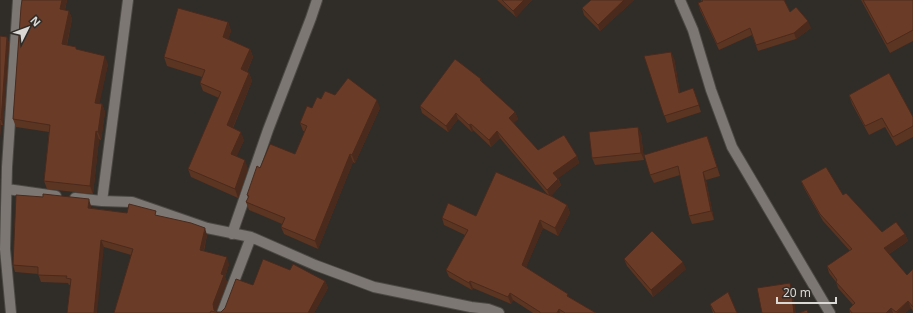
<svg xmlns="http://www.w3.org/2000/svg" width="913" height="313" viewBox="0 0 913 313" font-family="'Noto Sans',sans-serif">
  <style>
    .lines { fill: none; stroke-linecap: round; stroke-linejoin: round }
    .street-casing { stroke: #4b4844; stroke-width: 12 }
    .street { stroke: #7c7772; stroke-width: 10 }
    .wall { fill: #5b3422 }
    .shaded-wall { fill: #4a2a1c }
    .building { fill: #6a3c28; stroke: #4a2a1c }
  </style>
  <rect width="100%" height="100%" fill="#302c28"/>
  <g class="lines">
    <g class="street-casing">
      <path id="street" d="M680,0L693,30L711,90L732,147L830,313
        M7,189L56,196
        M75,198L102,201L132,202L207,228L251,237L315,265L374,287L471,307L488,309L499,313
        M102,201L128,0
        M232,234L268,130L311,18L317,0
        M11,313L5,249L7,167L18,0
        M222,313L251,237"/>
    </g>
    <use href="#street" class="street"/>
  </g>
  <path class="wall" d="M22,0H67L65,10L69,11L72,19L67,45L108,64L99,103L102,104L105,112L101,140L99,139L93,194L47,189L44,181L49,132L16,127L13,119Z
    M497,0H532L516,17Z
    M590,0H634L600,31L584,15L582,8L590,1Z
    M701,0H784L790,12L811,28L796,39L758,51L752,35L719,50L700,10L698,3L702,2Z
    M861,0H913V41L890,53Z
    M228,22L231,31L228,39L250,49L253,57L247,72L249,73L252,81L233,128L244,140L236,157L248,169L238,198L191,177L188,169L219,98L203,91L200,83L202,77L167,66L164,57Z
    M0,36L7,37L9,43L3,125H1L0,137Z
    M644,56L674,58L680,93L693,88L701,112L667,123Z
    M481,79L482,82L515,112L518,119L513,123L538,150L577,156L579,163L558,178L561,185L551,196L567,205L570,213L558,236L543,228L526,267L569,297L596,313H533L513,300L511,304L473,288L472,290L449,277L446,270L465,235L444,225L442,218L476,216L548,195L500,138L491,147L473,130L472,132L458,119L448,132L422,113L420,106Z
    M335,95L380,108L355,163L353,162L318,249L284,234L281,227L282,224L249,210L246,202L248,198L247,195L260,168L295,154L305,131H303L300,123L312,108L321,99Z
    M849,95L913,117V137L896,146L885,127L869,135L852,104Z
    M641,133L644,160L595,165L592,158Z
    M710,144L720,176L706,180L714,220L692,224L689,216L680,175L654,183L650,175Z
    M801,181L843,195L882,232L905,234L908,241L889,254L907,275L913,269V311L911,308L905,313H850L849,309L853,305L838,288L836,282L829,273L827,266L850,251L823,221L804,188Z
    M91,206V208L127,213L158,216L207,235L204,251L229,264L225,277L227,282L216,311L217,312H221L253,285L290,270L325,281L328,288L314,313H114L131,255L104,247L70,285H69L68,283L41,282L38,274L15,272L13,265Z
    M624,259L686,269L653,297L627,266Z
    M710,304L737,313H713Z"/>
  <path class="shaded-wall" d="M62,0H67L63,17L60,9Z
    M524,0H532L516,17L513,11Z
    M624,0H634L600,31L598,25Z
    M69,11L72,19L65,52L62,44Z
    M808,21L811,28L796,39L794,33Z
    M228,22L231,31L226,46L223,37Z
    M7,37L9,43L3,125L1,120Z
    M250,49L253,57L244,78L241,69Z
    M671,52L674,58L681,100L679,93Z
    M105,56L108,64L98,111L95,103Z
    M249,73L252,81L230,134L227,125Z
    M377,100L380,108L355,163L352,155Z
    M102,104L105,112L101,140L98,132Z
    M515,112L518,119L512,125L509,118Z
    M456,113L458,119L448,132L446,126Z
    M0,121L1,125L0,137Z
    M471,124L473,130L472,132L469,125Z
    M638,127L641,133L644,160L641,153Z
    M96,131L99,139L93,194L90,186Z
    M497,131L500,138L491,147L489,140Z
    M241,132L244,140L234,163L231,154Z
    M350,154L353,162L318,249L315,241Z
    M577,156L579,163L556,180L553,173Z
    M245,160L248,169L238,198L235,189Z
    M703,172L706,180L714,220L711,211Z
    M558,179L561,185L550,197L547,190Z
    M89,199L91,206L90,215L88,208Z
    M567,205L570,213L558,236L555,228Z
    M540,220L543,228L524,272L522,265Z
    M205,228L207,235L202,257L200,250Z
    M905,234L908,241L887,255L884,248Z
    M101,240L104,247L97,313H94Z
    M227,257L229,264L225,277L227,282L216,311L214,310L213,304L221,274Z
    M683,262L686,269L653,297L651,290Z
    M325,281L328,288L314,313H308Z
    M470,281L473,288L472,290L469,283Z
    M790,283L793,291L796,313H794Z
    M510,293L513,300L511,304L508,297Z
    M908,301L911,308L905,313H896Z
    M891,308L893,313H886Z
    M559,309L560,313H557Z"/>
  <path class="building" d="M22,0H62L60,9L69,11L62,44L76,47V49L105,56L95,103L102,104L98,132L96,131L90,186L44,181L50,125L13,119L21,7Z
    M502,0H524L513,11Z
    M591,0H624L598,25L582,8Z
    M702,0H784L790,12L796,7L808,21L794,33L756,45L750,28L717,44L698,3L703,1Z
    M863,0H913V30L887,44Z
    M178,8L228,22L223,37L250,49L241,69L249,73L227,125L241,132L231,154L245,160L235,189L188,169L221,92L200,83L205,70L164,57Z
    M0,36L7,37L1,120L0,119Z
    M671,52L679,93L693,88L699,105L664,116L644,56Z
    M455,59L481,79L480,80L515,112L509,118L538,150L564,135L577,156L553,173L558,179L547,190L497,131L489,140L471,124L469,125L456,113L446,126L420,106Z
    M889,73L913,117V126L893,137L882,118L865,126L849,95Z
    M348,78L377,100L352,155L350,154L315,241L281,227L285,218L246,202L249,196L247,195L257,166L260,168L270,144L295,154L307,126L300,123L307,106L312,108L317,97L321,99L325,91L335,95Z
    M638,127L641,153L592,158L589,132Z
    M707,136L717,167L703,172L711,211L689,216L678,166L650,175L644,155Z
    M826,167L843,195L846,193L882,232L896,222L905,234L884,248L907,275L913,269V307L908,301L896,312L891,308L886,313H852L849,309L855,303L836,282L837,280L827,266L852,249L820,214L801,181Z
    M496,172L553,197L567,205L555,228L540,220L522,265L568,294L567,296L596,313H565L559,309L557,313H540V312L510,293L508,297L470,281L469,283L446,270L468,230L442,218L448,203L476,216Z
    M43,194L89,199L88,208L127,213L129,204L156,211L155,215L191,223L205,228L200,250L227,257L221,274L224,275L213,304L214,310L217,312H221L225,308L236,279L253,285L263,259L290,270L293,264L325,281L308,313H220L211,311L210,313H114L133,249L101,240L94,313H67L71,279L66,278L67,276L38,275V267L13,265L16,195L43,197Z
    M652,231L683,262L651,290L624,259Z
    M790,283L794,313H762L757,288Z
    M728,292L737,313H715L710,304Z
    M807,310L808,313H799Z"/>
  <g transform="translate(28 28) rotate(48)" stroke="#302c28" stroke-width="3" paint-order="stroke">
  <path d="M0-3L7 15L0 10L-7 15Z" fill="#dbd9d6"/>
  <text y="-6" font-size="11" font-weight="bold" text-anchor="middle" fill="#dbd9d6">N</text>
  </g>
  <path d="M777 297v6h59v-6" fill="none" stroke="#dbd9d6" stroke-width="2"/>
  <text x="783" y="297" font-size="12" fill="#dbd9d6" stroke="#302c28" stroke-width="3" paint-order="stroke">20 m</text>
</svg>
